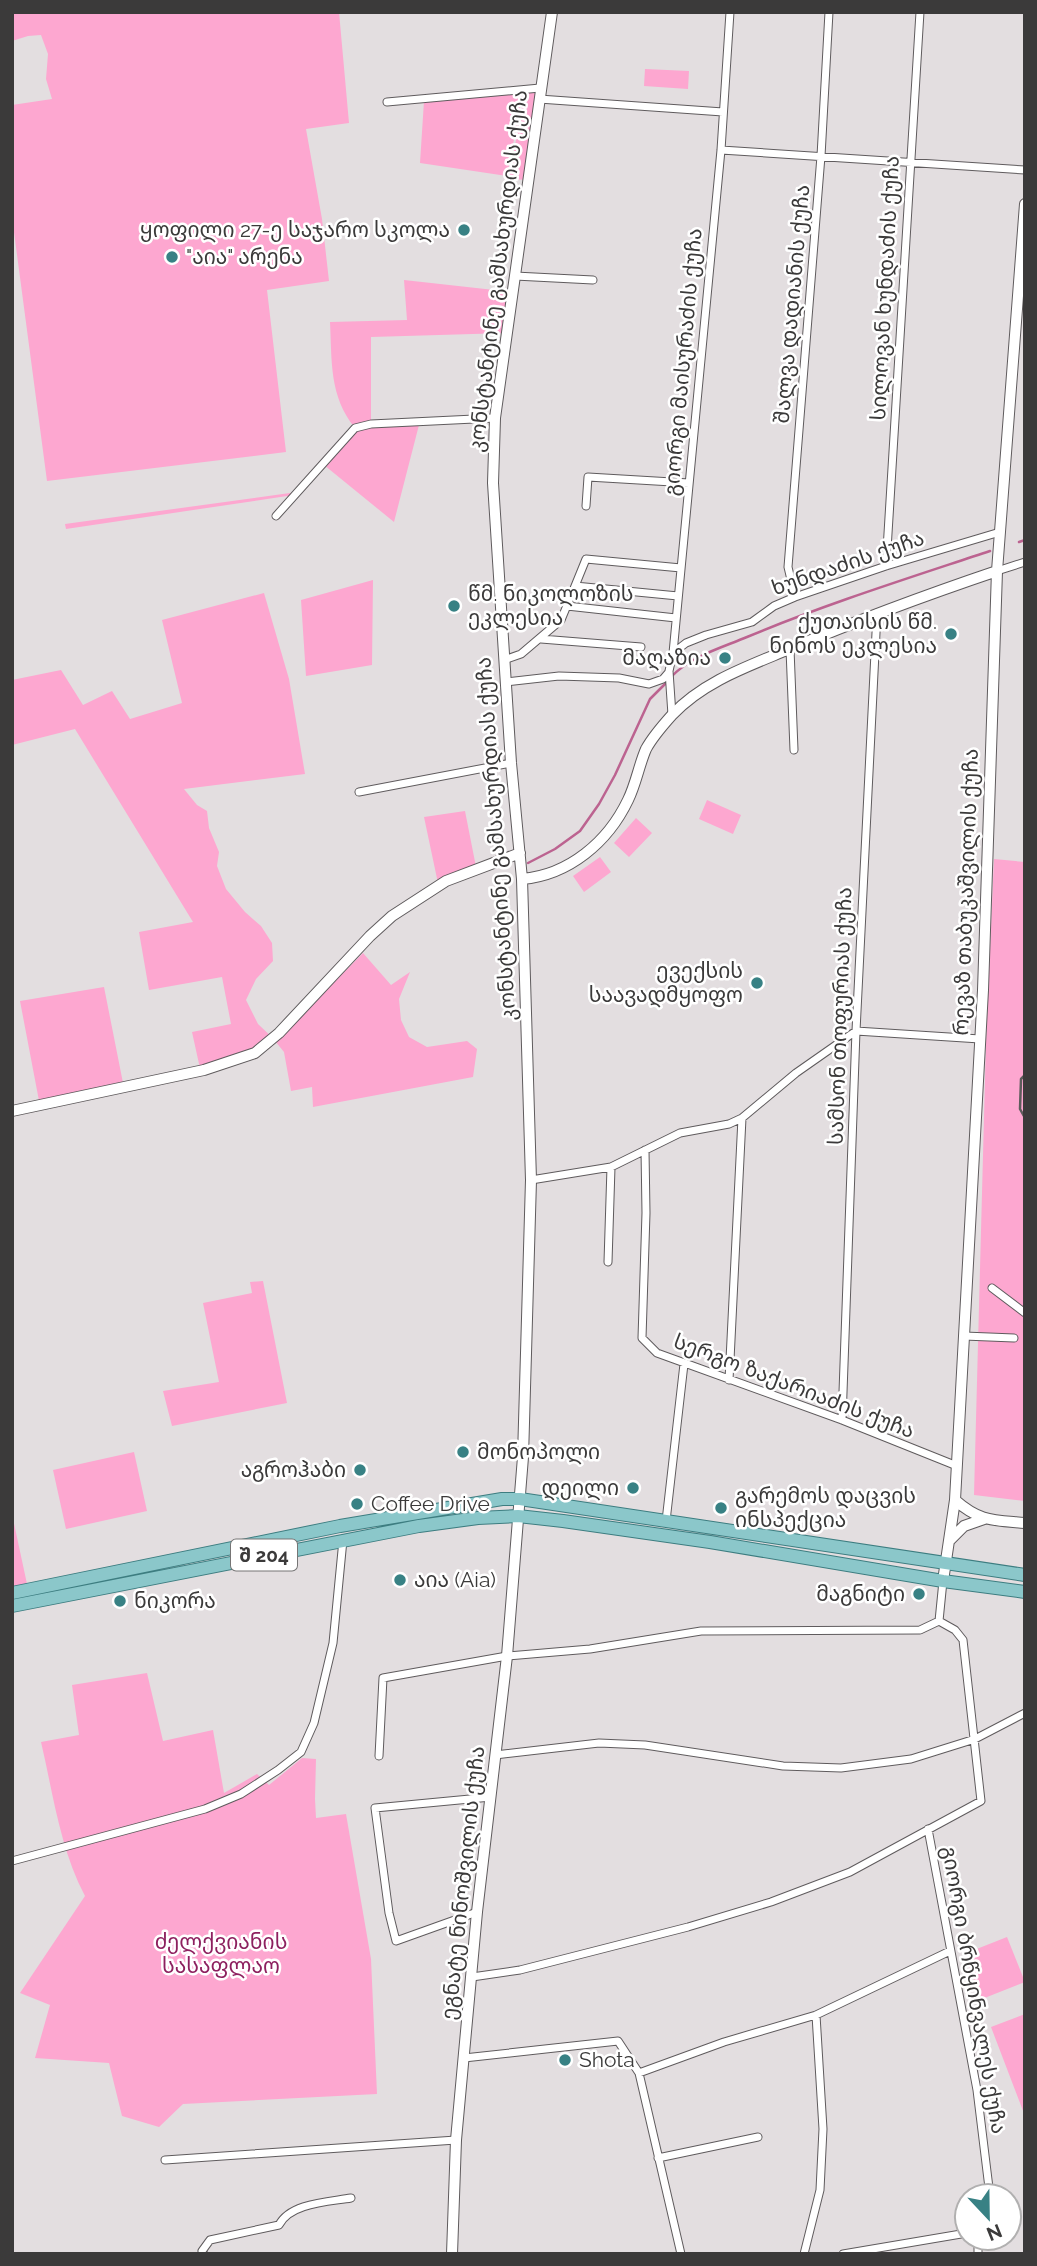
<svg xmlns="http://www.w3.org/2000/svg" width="1037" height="2266" viewBox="0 0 1037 2266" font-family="Raleway,'Noto Sans Georgian',sans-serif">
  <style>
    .green { fill: #fda7d0 }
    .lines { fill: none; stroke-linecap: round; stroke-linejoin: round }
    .stream { stroke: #bc6390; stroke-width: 2.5 }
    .street-casing { stroke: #5f5b5d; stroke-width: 9 }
    .secondary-casing { stroke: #5f5b5d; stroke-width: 12 }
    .primary-casing { stroke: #3d7d80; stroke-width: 14 }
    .street { stroke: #fff; stroke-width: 7 }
    .secondary { stroke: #fff; stroke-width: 10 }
    .primary { stroke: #8bc7ca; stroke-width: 12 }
    .rail { stroke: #5d5b5b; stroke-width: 2.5 }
    .poi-dot { fill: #388184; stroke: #fff; stroke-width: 2.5 }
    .labels { text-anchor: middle; stroke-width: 5; stroke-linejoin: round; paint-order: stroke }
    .shield { fill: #fff; stroke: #767575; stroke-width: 2 }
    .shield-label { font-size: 19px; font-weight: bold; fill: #3b3a3a }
    .poi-label { font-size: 21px; fill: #3b3a3a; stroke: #fff; text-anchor: start }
    .street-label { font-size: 21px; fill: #3b3a3a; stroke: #fff }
    .park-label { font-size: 21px; fill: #8d205f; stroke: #fff }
  </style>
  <rect width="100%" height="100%" fill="#e3dee0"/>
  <path class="green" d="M12,12H339L349,123L306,129L322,219L329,281L267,290L286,452L47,481L12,217V105L52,99L46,79L48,54L41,35L28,36L12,41Z
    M645,69L689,71L688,89L644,86Z
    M540,88L528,180L509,179L525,90Z
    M523,92L507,176L420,163L424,101Z
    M404,280L512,292L507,333L371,337V423L420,421L394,522L324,465L355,428C329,396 332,361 330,322L407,320Z
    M297,492L290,499L287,496L66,529L65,524Z
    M373,580L372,665L306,676L301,600Z
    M264,593L289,679L305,774L184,789L197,805L207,811L209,828L219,852L217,866L226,889L245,912L261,926L272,943L273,961L256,979L246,1000L258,1024L276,1041L363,953L391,985L410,972L399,999L401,1020L409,1037L427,1047L467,1041L477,1049L473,1077L313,1107L312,1087L291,1091L284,1052L275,1041L201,1073L192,1032L231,1024L222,977L149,990L139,932L193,922L75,729L12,745V680L61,670L83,705L112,691L130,719L182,703L162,620Z
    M707,800L741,815L733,834L699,819Z
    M465,811L477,872L439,888L424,817Z
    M636,818L652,833L629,857L614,843Z
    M600,857L611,872L584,892L573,876Z
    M994,859L1025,862V1501L974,1495L986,1042Z
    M104,987L124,1088L40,1106L20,1001Z
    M263,1281L287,1403L172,1426L163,1391L219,1382L203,1303L252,1293L250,1282Z
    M134,1452L147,1511L66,1529L53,1470Z
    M12,1514L27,1584L12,1587Z
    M147,1673L163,1741L213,1730L224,1793L257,1774L269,1785L302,1758L316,1759L315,1799L316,1818L346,1814L371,1959L377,2094L183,2104L159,2127L122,2116L109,2063L35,2058L50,2005L20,1993L85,1896C60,1849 53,1793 41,1742L79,1735L72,1685Z
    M1007,1937L1025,1982L982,1999L964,1954Z
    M1025,2014V2116L991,2027Z"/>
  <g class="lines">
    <path class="stream" d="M1019,542L1025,540
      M671,677C691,656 721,648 747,637C826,604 909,578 990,551
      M528,863L555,849L580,831L599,804L615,775L650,699L667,682"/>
    <g class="street-casing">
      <path id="street" d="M539,99L723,112
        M387,102L540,88
        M721,150L1025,170
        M515,276L593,280
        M586,506L588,477L689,483
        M276,516L355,428L371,424L495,418
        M886,566L920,12
        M997,571L1025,562
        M575,586L586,559L681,568
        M795,597L788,567L821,156L829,12
        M567,606L676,618
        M541,639L641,647
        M790,649L794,750
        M673,653L686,643L706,635L752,622L774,606L795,597L886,566L1000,532
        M504,660L521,654L561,620L575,586L678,596
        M505,682L559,676L619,678L649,684L663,679L669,672
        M672,715L669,671L673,653L721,150L730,12
        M359,792L511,763
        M645,1150L646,1213L642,1338L657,1353L842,1420L957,1466
        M531,1180L611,1167L680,1133L729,1124L742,1118L796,1073L856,1031L980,1039
        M608,1262L611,1167
        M992,1288L1025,1313
        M964,1336L1014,1338
        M729,1380L742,1118
        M842,1420L856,1031L877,613
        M666,1521L684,1364
        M939,1621L943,1581
        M495,1755L599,1743L645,1745L783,1766L841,1768L911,1759L975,1739L1025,1713
        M379,1756L383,1678L507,1656L590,1649L701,1631L920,1630L939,1621
        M928,1829L977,2090L990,2196
        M12,1861L205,1809L241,1794L278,1770L301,1752L314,1723L333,1643L343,1540
        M477,1912L396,1941L389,1913L375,1808L491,1797
        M472,1977L520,1970L688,1927L771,1902L850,1872L981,1801L963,1640L955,1630L939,1621
        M464,2058L618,2041L639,2073L724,2042L816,2015L950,1951
        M639,2073L681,2254
        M658,2158L758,2137
        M165,2160L456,2140
        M978,2238V2254
        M204,2254L202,2251L210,2240L279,2225C290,2203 328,2202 351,2198
        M804,2254L820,2190L823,2129L816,2015
        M843,2254L967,2233"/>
    </g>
    <g class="secondary-casing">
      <path id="secondary" d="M522,879C569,875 608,842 628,800C636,784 639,765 646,749C652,738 663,725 672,715C703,682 746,667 787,650C856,621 926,595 997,571
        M12,1111L204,1070L255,1053L279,1033L370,936L392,916L446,881L520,853
        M955,1500C980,1522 993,1520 1025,1523
        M950,1540L964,1526L984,1519
        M943,1581L955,1500L983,990L997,571L1025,204
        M452,2254L456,2140L477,1912L507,1656L523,1457L531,1180L522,879L511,763L493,483L495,418L552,12"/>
    </g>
    <g class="primary-casing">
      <path id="primary" d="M12,1593L340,1526L502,1499H520L1025,1575
        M12,1606L419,1526L478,1518L518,1516L563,1521L710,1542L943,1581L1025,1592"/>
    </g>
    <use href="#street" class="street"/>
    <use href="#secondary" class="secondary"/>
    <use href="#primary" class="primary"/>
    <path class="rail" d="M1025,1075L1021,1079L1020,1109L1025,1118"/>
  </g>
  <g class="poi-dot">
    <circle cx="464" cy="230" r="7"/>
    <circle cx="172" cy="257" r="7"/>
    <circle cx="454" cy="606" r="7"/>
    <circle cx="951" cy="634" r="7"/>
    <circle cx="725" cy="658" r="7"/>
    <circle cx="757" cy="983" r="7"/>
    <circle cx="463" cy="1452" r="7"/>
    <circle cx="360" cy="1470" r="7"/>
    <circle cx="633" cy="1488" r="7"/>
    <circle cx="357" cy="1504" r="7"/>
    <circle cx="721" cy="1508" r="7"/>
    <circle cx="400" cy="1580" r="7"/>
    <circle cx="919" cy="1594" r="7"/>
    <circle cx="120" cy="1601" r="7"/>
    <circle cx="565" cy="2060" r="7"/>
  </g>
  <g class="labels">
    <rect class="shield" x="231" y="1539.5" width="66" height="31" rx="5"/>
    <g class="shield-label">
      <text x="264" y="1562">შ 204</text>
    </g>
    <g class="poi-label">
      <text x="450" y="237" text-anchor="end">ყოფილი 27-ე საჯარო სკოლა</text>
      <text x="186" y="264">"აია" არენა</text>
      <text x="468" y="601">წმ. ნიკოლოზის<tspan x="468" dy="24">ეკლესია</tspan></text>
      <text x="937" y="629" text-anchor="end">ქუთაისის წმ.<tspan x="937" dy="24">ნინოს ეკლესია</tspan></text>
      <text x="711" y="665" text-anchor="end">მაღაზია</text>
      <text x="743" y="978" text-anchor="end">ევექსის<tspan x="743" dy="24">საავადმყოფო</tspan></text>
      <text x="477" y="1459">მონოპოლი</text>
      <text x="346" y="1477" text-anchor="end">აგროჰაბი</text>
      <text x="619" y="1495" text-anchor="end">დეილი</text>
      <text x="735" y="1503">გარემოს დაცვის<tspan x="735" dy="24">ინსპექცია</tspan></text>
      <text x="371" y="1511">Coffee Drive</text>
      <text x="414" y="1587">აია (Aia)</text>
      <text x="905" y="1601" text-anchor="end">მაგნიტი</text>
      <text x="134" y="1608">ნიკორა</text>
      <text x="579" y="2067">Shota</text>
    </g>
    <g class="street-label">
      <text transform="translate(498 271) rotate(-83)" y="7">კონსტანტინე გამსახურდიას ქუჩა</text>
      <text transform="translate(885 288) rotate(-87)" y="7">სილოვან ხუნდაძის ქუჩა</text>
      <text transform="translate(792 304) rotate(-85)" y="7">შალვა დადიანის ქუჩა</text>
      <text transform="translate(683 362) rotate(-85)" y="7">გიორგი მაისურაძის ქუჩა</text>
      <text transform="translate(848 563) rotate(-19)" y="7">ხუნდაძის ქუჩა</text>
      <text transform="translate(496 839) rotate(-94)" y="7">კონსტანტინე გამსახურდიას ქუჩა</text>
      <text transform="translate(966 892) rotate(-88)" y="7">რევაზ თაბუკაშვილის ქუჩა</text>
      <text transform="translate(840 1016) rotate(-88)" y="7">სამსონ თოფურიას ქუჩა</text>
      <text transform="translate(794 1386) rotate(21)" y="7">სერგო ზაქარიაძის ქუჩა</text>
      <text transform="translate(463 1883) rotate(-84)" y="7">ეგნატე ნინოშვილის ქუჩა</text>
      <text transform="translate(974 1990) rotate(80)" y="7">გიორგი ბრწყინვალეს ქუჩა</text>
    </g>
    <g class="park-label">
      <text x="221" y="1949">ძელქვიანის<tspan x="221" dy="24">სასაფლაო</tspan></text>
    </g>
  </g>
  <rect width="1037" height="2266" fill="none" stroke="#3b3a3a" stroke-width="28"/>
  <g transform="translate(988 2217) rotate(158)"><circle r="33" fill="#ffffff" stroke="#b1b0b0" stroke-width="2"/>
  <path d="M0-5L12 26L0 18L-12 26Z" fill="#388184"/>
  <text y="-10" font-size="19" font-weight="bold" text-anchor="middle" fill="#3b3a3a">N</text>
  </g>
</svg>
